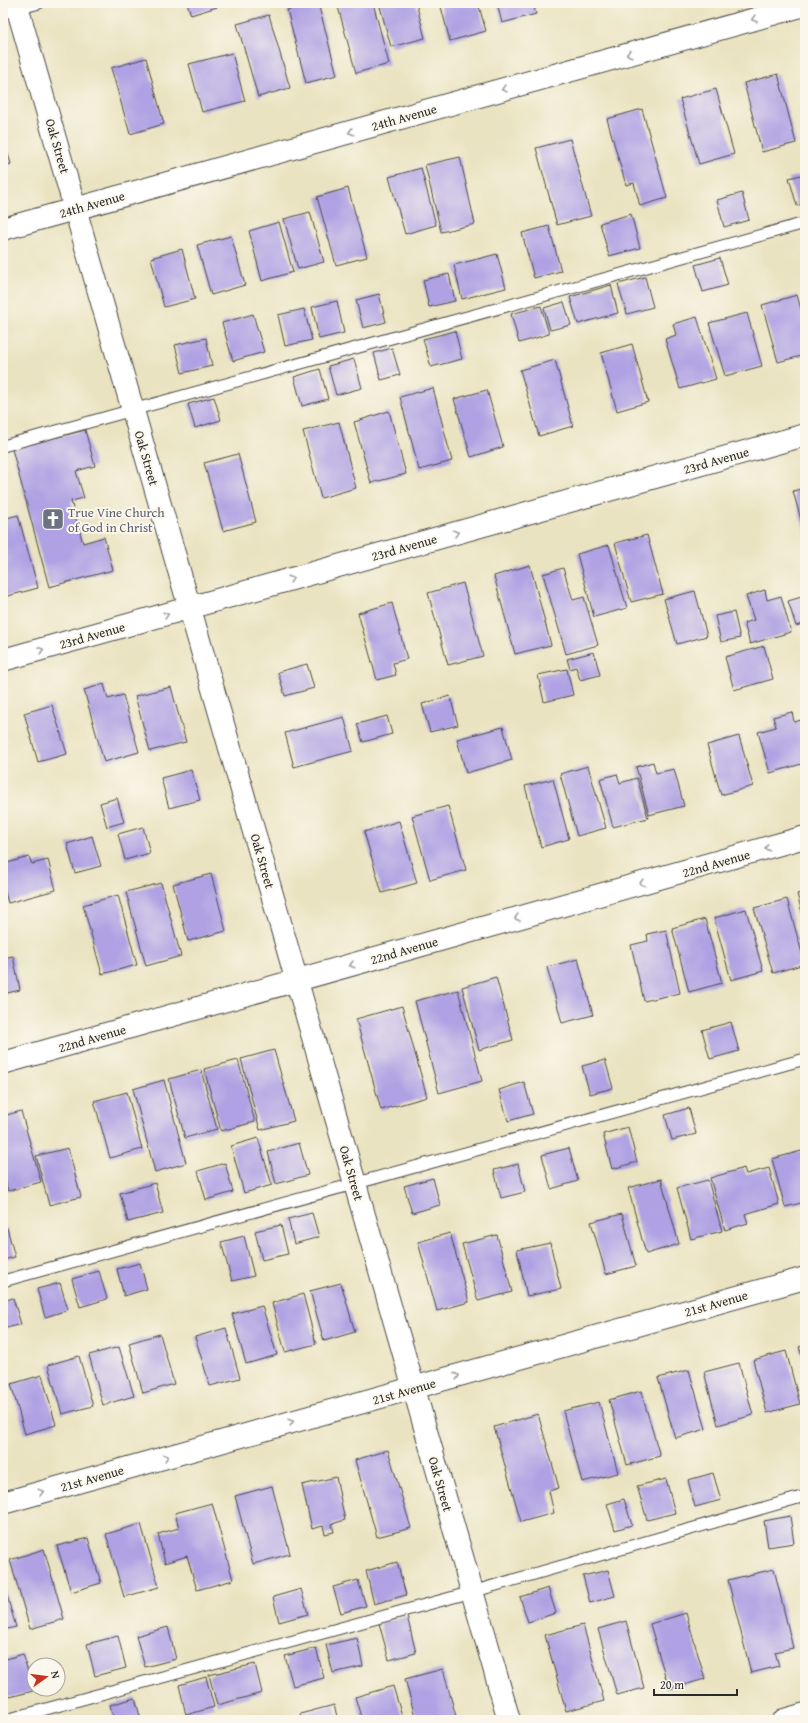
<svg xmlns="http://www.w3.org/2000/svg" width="808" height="1723" viewBox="0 0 808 1723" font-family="'Gentium Book Plus',serif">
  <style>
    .building { fill: #afa1e3 }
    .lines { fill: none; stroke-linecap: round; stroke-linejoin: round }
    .service-casing { stroke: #484742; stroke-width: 13 }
    .minor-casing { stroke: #484742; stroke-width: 24 }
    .service { stroke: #fff; stroke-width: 11 }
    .minor { stroke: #fff; stroke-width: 22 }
    .oneway { stroke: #a0a0a0 }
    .labels { text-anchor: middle; stroke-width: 4; stroke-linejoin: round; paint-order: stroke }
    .street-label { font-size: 13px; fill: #2b2b2b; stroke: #fbf7ec }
    .worship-label { font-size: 13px; fill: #5b616d; stroke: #fbf7ec; text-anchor: start }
  </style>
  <rect width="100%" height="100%" fill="#fbf7ec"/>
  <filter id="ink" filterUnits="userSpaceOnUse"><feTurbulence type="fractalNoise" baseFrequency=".025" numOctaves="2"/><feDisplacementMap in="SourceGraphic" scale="8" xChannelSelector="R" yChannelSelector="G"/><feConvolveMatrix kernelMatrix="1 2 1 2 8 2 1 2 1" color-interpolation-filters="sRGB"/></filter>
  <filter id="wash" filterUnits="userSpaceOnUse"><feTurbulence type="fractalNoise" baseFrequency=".012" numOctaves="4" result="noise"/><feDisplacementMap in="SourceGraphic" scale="16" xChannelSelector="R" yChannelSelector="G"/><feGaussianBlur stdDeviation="0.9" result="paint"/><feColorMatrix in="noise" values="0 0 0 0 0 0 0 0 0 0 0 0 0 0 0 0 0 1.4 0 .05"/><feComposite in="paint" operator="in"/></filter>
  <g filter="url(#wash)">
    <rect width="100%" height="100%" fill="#eae3c1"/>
    <g id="blocks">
      <path class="building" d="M187,3H216L217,7L191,15Z
        M314,3H318L337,75L306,83L287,10Z
        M337,3H373L389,64L356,73Z
        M379,3H416L425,38L391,47Z
        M440,3H478L486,31L450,41Z
        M497,3H533L536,14L502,23Z
        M269,15L290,88L258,97L237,24Z
        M232,53L245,101L202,112L189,64Z
        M146,58L164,124L130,134L111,68Z
        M778,74L796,143L762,152L744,83Z
        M716,89L734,154L699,164L680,99Z
        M642,109L667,198L640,206L634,183L626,185L607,119Z
        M3,137L11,164L3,166Z
        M570,139L591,216L557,225L536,148Z
        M460,157L475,224L441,232L425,165Z
        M421,168L436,225L405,234L389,177Z
        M805,174V203L797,206L789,178Z
        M348,188L367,257L336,265L317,197Z
        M742,193L749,220L724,227L717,200Z
        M310,212L324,262L298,269L284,219Z
        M631,214L640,248L609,256L600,223Z
        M279,222L293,272L262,281L249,231Z
        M549,226L561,271L534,278L522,233Z
        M231,236L245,285L211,295L197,245Z
        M182,249L195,299L164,307L151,258Z
        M497,254L506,288L462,299L454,265Z
        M720,258L728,285L703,292L695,265Z
        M449,274L455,301L429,307L423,280Z
        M645,277L653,307L627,314L618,284Z
        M611,285L618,313L578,324L570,297Z
        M379,294L386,322L363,328L356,300Z
        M797,295L805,323V355L778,362L762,305Z
        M337,301L344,333L319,339L312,307Z
        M564,302L571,325L550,330L544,308Z
        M541,306L549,334L519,343L511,314Z
        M304,309L312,340L285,346L278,315Z
        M747,313L762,366L725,376L709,323Z
        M253,314L264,352L233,361L222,323Z
        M697,317L716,379L680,389L665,339L676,335L673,324Z
        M455,331L462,359L431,367L423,339Z
        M206,338L212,366L182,373L175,345Z
        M632,344L648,402L617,411L601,353Z
        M392,348L400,375L381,380L374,353Z
        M354,359L362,388L336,395L328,366Z
        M555,360L573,426L539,436L520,370Z
        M320,369L328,399L302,406L294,377Z
        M433,388L452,461L419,470L400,397Z
        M487,390L503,447L471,457L454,399Z
        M214,397L221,420L195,428L188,404Z
        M389,411L406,474L371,483L354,422Z
        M339,422L356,488L321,498L303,431Z
        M85,430L95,466L76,471L84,498L71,501L83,543L104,537L113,570L49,587L12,449Z
        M238,454L256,522L223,531L204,463Z
        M805,488V534L793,491Z
        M18,515L38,588L4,597L3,592V519Z
        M647,535L663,594L631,602L615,543Z
        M609,545L627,608L594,617L577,554Z
        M530,565L551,645L515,654L494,576Z
        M563,568L573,600L584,597L598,645L566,654L543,574Z
        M463,583L483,656L448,665L428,593Z
        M765,590L767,600L781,596L791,632L750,644L744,623L754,620L746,596Z
        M695,591L707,636L677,644L664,599Z
        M805,596V623L796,626L788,601Z
        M392,603L407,659L393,663L396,675L377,680L358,613Z
        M734,612L740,638L721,642L715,616Z
        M764,646L773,679L734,690L725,657Z
        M594,652L600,675L580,680L576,667L570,669L567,659Z
        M307,664L314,688L285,696L278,672Z
        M567,669L573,695L544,702L538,675Z
        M104,684L108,699L123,695L139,752L104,762L84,690Z
        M171,687L186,742L150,751L135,696Z
        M450,696L458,725L430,732L422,704Z
        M52,705L67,754L38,762L24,713Z
        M792,712L794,722L805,719V763L770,773L758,732L776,727L773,717Z
        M387,716L392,734L363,742L357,724Z
        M344,717L353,751L294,767L285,733Z
        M503,727L512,760L466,773L457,739Z
        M739,736L753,786L721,795L707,745Z
        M653,762L656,773L674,769L684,806L649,815L636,767Z
        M588,766L606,828L577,836L560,774Z
        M191,770L200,800L169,808L161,778Z
        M617,774L620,783L637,778L648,818L613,827L600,779Z
        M553,779L569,839L541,847L525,786Z
        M117,798L124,822L107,827L100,803Z
        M448,806L466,870L430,880L412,816Z
        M399,821L417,883L382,893L364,832Z
        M143,827L150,853L125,860L118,834Z
        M92,836L101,866L75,873L67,844Z
        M29,857L32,864L48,860L56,890L8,903L3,885V864Z
        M211,874L226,931L188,941L173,884Z
        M161,883L181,956L146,966L126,892Z
        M805,892V923L797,894Z
        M118,895L137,965L102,974L83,905Z
        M787,899L805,964L773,973L754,908Z
        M746,909L763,971L731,980L714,918Z
        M705,919L722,983L689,992L672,928Z
        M666,930L680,993L644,1001L631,945L648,941L647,934Z
        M13,956L20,990L3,994V958Z
        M578,959L593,1015L562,1023L547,967Z
        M496,977L513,1040L479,1050L462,987Z
        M458,990L482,1081L439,1093L415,1001Z
        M402,1006L427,1097L381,1110L356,1019Z
        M731,1022L739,1051L710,1059L702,1030Z
        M274,1050L294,1121L260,1130L241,1059Z
        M238,1060L255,1122L221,1131L204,1069Z
        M605,1060L613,1088L590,1094L582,1066Z
        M201,1070L217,1129L185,1138L169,1079Z
        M164,1080L186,1163L155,1172L133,1089Z
        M524,1082L533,1114L508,1121L499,1090Z
        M127,1092L142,1149L110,1158L94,1101Z
        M689,1108L696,1134L672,1140L665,1115Z
        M21,1111L41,1182L8,1191L3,1172V1116Z
        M628,1127L637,1162L612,1169L603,1134Z
        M258,1138L272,1185L244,1193L231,1146Z
        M299,1143L308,1175L276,1184L268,1152Z
        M68,1148L81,1197L49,1205L36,1156Z
        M569,1148L578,1181L551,1189L542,1155Z
        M805,1150V1202L785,1207L772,1159Z
        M225,1163L233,1192L206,1200L198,1171Z
        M518,1164L525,1192L501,1198L494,1170Z
        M744,1168L746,1174L769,1168L779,1204L745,1214L748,1223L725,1230L710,1178Z
        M433,1178L440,1205L412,1213L404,1186Z
        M661,1179L679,1244L646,1254L628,1188Z
        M708,1180L722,1231L691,1239L677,1188Z
        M155,1183L163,1213L128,1222L120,1193Z
        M312,1213L319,1237L294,1244L288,1219Z
        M622,1214L636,1266L606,1274L591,1222Z
        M281,1225L288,1254L262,1260L255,1231Z
        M7,1228L15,1257L3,1260V1229Z
        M450,1233L469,1302L437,1311L418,1242Z
        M497,1235L512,1292L478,1301L462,1244Z
        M244,1236L254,1276L232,1281L221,1242Z
        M550,1243L561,1289L527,1296L517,1250Z
        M140,1263L147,1289L124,1296L117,1269Z
        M99,1271L107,1299L80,1307L72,1279Z
        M60,1283L68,1310L45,1317L37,1289Z
        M341,1283L355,1332L324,1341L310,1291Z
        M303,1294L316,1344L285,1352L272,1303Z
        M13,1298L21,1324L3,1329V1301Z
        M262,1306L277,1355L246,1364L232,1314Z
        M226,1328L240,1378L210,1386L195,1337Z
        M160,1334L174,1384L143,1393L129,1343Z
        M805,1345V1365L799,1347Z
        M119,1347L134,1396L103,1405L89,1355Z
        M786,1351L800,1404L767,1413L753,1360Z
        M79,1356L93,1406L62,1414L48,1365Z
        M739,1363L753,1415L718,1425L704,1372Z
        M689,1370L706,1429L675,1438L658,1378Z
        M42,1375L56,1425L25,1434L11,1384Z
        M641,1391L660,1456L627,1465L609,1400Z
        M599,1402L618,1473L582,1482L563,1411Z
        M538,1414L559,1488L549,1491L554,1513L521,1522L494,1427Z
        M388,1450L411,1528L377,1537L355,1460Z
        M713,1473L721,1500L695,1507L688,1480Z
        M336,1477L345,1520L332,1524L334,1532L325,1534L323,1526L312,1529L302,1485Z
        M666,1479L675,1513L647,1520L637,1486Z
        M272,1486L290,1554L253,1564L235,1496Z
        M624,1499L632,1525L615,1530L607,1504Z
        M212,1503L233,1580L197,1590L187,1556L165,1563L158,1534L179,1528L175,1513Z
        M790,1516L794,1543L768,1547L764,1521Z
        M141,1524L159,1587L124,1597L106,1534Z
        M88,1538L101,1583L71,1592L57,1546Z
        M44,1549L64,1619L30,1629L10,1560Z
        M397,1562L406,1595L374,1604L366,1571Z
        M774,1569L793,1648L775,1652L779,1666L751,1673L728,1580Z
        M608,1570L615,1596L590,1603L583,1576Z
        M358,1580L366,1606L341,1613L333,1587Z
        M3,1582L16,1627L3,1630Z
        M548,1588L556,1613L528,1622L520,1597Z
        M301,1589L308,1614L279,1622L273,1597Z
        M686,1613L705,1679L669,1689L650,1624Z
        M407,1616L416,1653L389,1660L379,1623Z
        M626,1621L644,1688L617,1695L598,1629Z
        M583,1625L604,1701L566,1711L545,1635Z
        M168,1627L176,1659L145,1667L136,1636Z
        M118,1636L126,1668L95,1676L87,1644Z
        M357,1638L363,1666L333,1673L326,1645Z
        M316,1648L324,1678L293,1686L285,1656Z
        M23,1654L33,1691L6,1698L3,1685V1660Z
        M255,1664L262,1693L217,1705L209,1675Z
        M443,1669L457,1720H416L405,1679Z
        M206,1677L214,1707L186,1715L179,1685Z
        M393,1686L403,1720H362L355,1697Z
        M135,1698L141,1720H114L110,1705Z
        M334,1705L338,1720H302L300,1714Z"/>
    </g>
  </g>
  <g filter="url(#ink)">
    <use href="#blocks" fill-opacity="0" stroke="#484742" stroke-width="1"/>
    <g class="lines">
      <g class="service-casing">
        <path id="service" d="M3,13L39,3
          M3,446L805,223
          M3,1281L805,1059
          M6,1720L472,1592L805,1496"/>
      </g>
      <g class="minor-casing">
        <path id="minor" d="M16,3L509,1720
          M3,229L805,5
          M3,660L805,435
          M3,1063L805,837
          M3,1503L805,1278
          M784,1720L805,1714"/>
      </g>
      <use href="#service" class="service"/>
      <use href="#minor" class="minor"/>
    </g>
    <defs><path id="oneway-chevron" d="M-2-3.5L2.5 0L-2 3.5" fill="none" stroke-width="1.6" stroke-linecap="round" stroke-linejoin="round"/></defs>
    <g class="oneway">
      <use href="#oneway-chevron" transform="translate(754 19) rotate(164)"/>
      <use href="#oneway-chevron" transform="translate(629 54) rotate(164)"/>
      <use href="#oneway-chevron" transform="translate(504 89) rotate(164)"/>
      <use href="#oneway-chevron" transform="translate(351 132) rotate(164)"/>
      <use href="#oneway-chevron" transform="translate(456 533) rotate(-16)"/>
      <use href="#oneway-chevron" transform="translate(291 579) rotate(-16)"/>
      <use href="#oneway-chevron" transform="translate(166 615) rotate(-16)"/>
      <use href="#oneway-chevron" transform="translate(41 650) rotate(-16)"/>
      <use href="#oneway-chevron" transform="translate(767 848) rotate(164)"/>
      <use href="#oneway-chevron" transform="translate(642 883) rotate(164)"/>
      <use href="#oneway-chevron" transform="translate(517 918) rotate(164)"/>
      <use href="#oneway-chevron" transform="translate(352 965) rotate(164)"/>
      <use href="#oneway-chevron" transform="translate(457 1376) rotate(-16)"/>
      <use href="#oneway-chevron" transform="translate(291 1422) rotate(-16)"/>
      <use href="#oneway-chevron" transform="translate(166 1457) rotate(-16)"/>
      <use href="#oneway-chevron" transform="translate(41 1492) rotate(-16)"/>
    </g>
  </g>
  <defs>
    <g id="church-square" transform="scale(1.15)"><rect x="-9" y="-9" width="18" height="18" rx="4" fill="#6b7280" stroke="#fbf7ec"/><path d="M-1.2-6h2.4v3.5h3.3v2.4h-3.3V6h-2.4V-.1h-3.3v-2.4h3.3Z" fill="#fff"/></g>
  </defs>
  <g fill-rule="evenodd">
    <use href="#church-square" x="53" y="519"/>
  </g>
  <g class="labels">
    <g class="street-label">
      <text transform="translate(404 117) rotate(-16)" y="5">24th Avenue</text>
      <text transform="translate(58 146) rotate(74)" y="5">Oak Street</text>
      <text transform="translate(92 204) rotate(-16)" y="5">24th Avenue</text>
      <text transform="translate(147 458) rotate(74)" y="5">Oak Street</text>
      <text transform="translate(716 460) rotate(-16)" y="5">23rd Avenue</text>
      <text transform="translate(404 547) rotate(-16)" y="5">23rd Avenue</text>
      <text transform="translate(92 635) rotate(-16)" y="5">23rd Avenue</text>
      <text transform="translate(263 861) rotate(74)" y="5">Oak Street</text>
      <text transform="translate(716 863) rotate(-16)" y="5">22nd Avenue</text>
      <text transform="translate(404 950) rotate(-16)" y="5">22nd Avenue</text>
      <text transform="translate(92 1038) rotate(-16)" y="5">22nd Avenue</text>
      <text transform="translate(352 1173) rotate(74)" y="5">Oak Street</text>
      <text transform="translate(716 1303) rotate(-16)" y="5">21st Avenue</text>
      <text transform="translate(404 1391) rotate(-16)" y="5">21st Avenue</text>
      <text transform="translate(92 1478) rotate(-16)" y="5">21st Avenue</text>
      <text transform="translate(441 1484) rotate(74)" y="5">Oak Street</text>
    </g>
    <g class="worship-label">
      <text x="68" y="517">True Vine Church<tspan x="68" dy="15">of God in Christ</tspan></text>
    </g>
  </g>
  <rect width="808" height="1723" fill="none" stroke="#fbf7ec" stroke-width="16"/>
  <g transform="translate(46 1677) rotate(76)"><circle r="19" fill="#fbf7ec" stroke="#a8a59f"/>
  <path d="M0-3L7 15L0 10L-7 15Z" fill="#c8321e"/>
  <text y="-6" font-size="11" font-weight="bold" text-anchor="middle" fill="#2b2b2b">N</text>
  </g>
  <path d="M654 1689v6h83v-6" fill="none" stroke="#2b2b2b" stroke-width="2"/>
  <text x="660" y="1689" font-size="12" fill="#2b2b2b" stroke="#fbf7ec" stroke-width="3" paint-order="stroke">20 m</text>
</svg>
